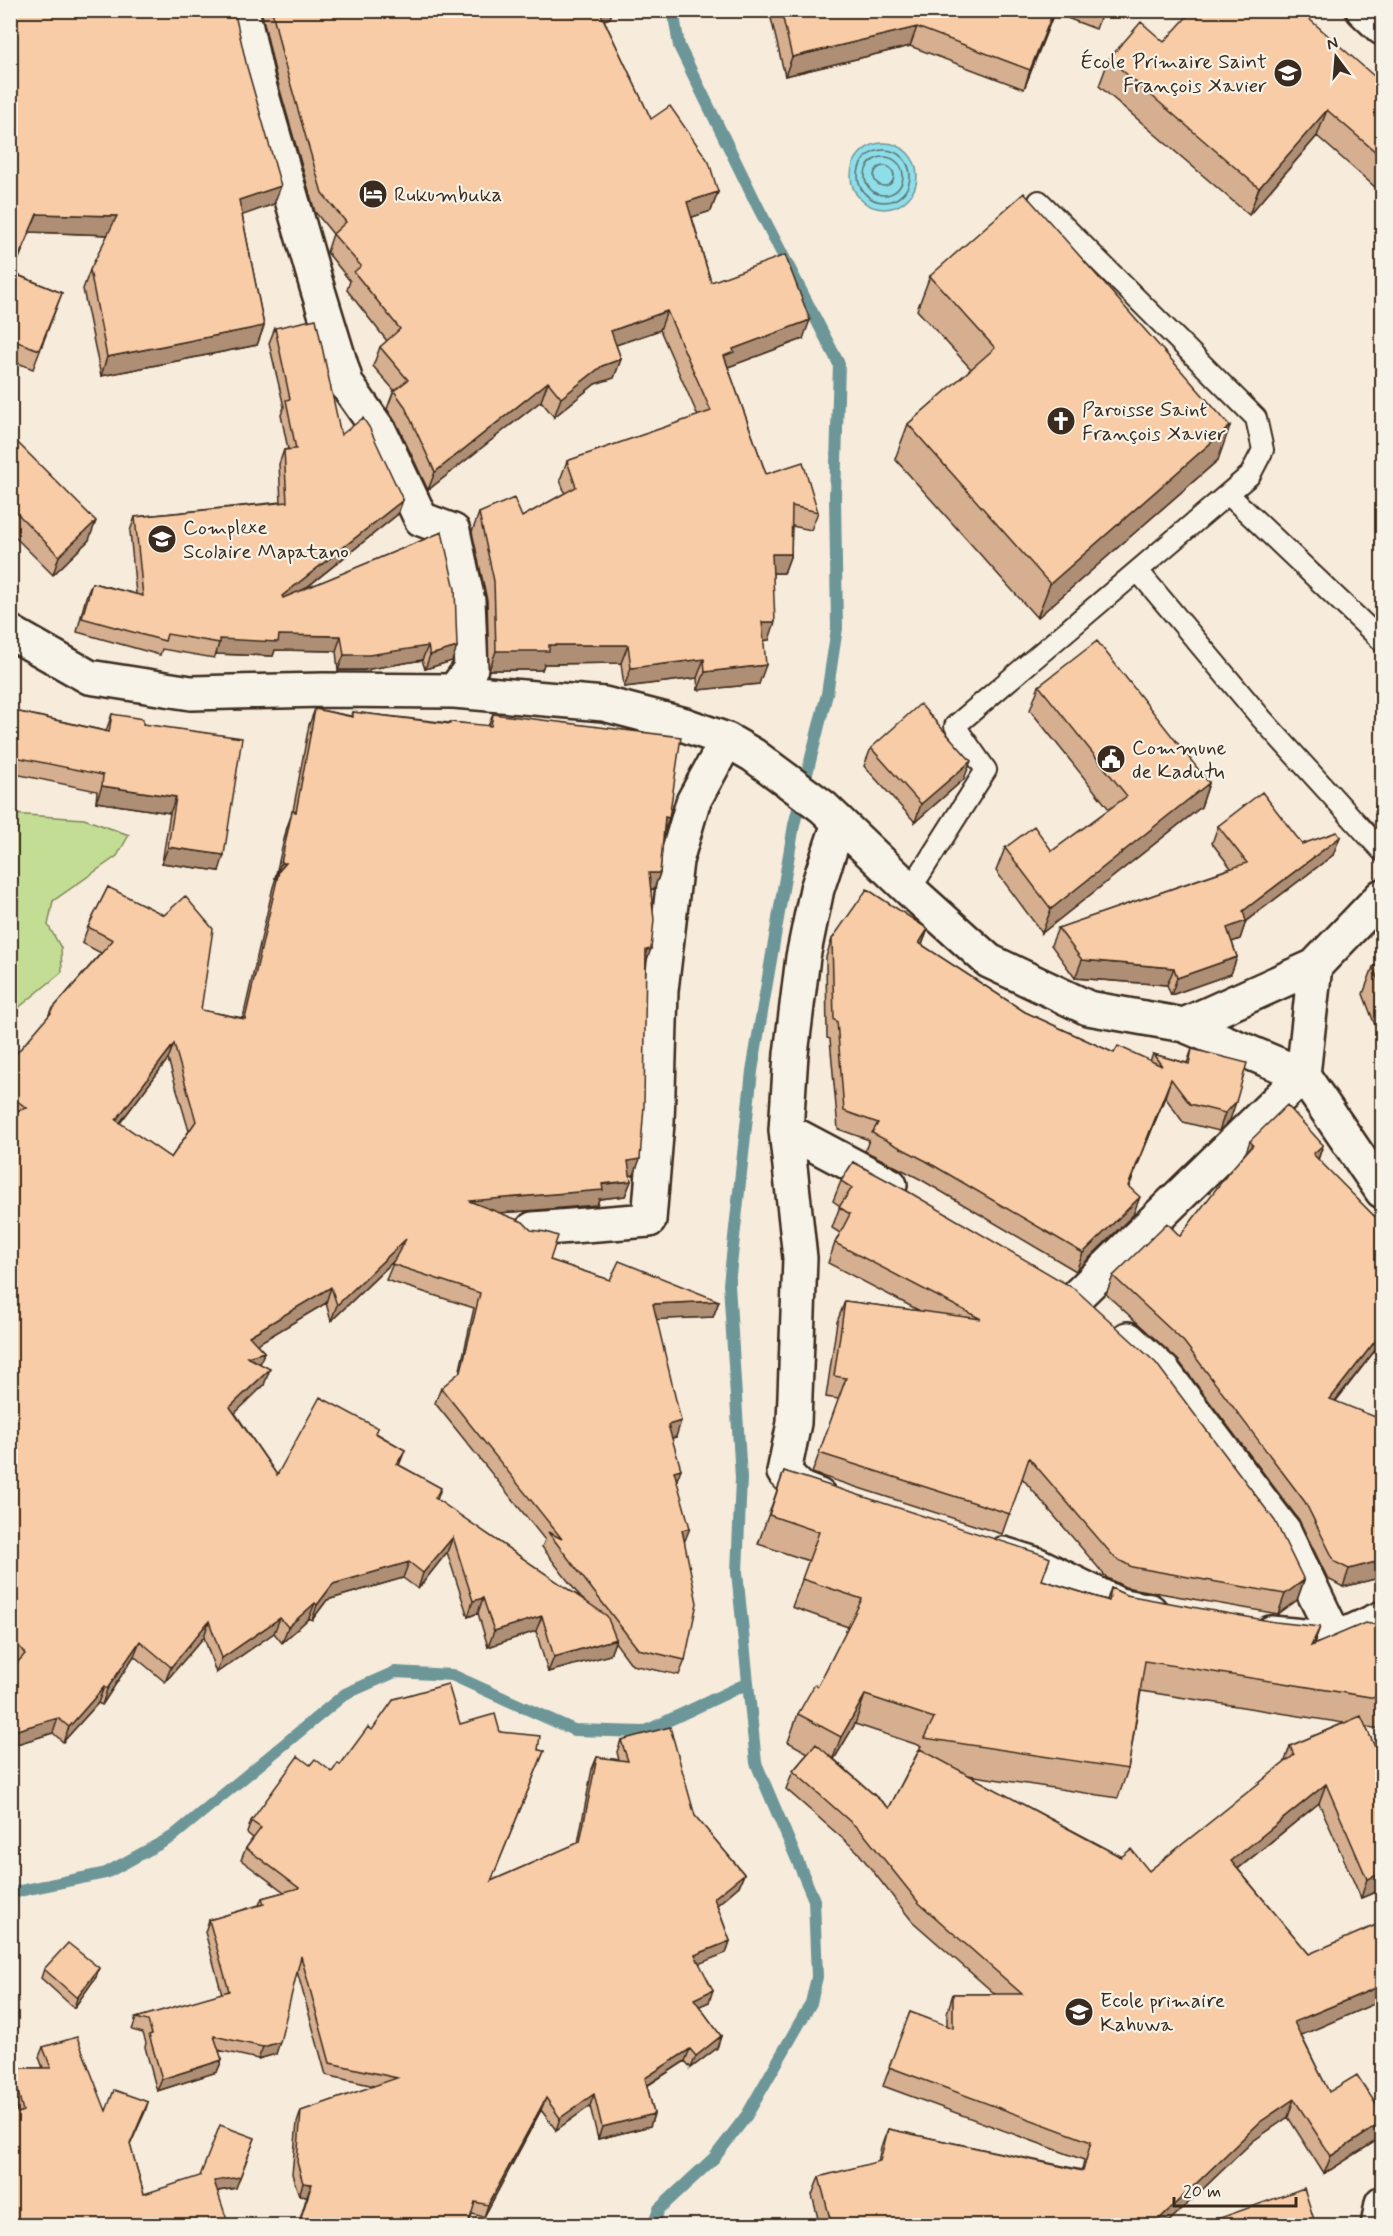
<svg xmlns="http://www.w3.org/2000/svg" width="1393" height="2236" viewBox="0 0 1393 2236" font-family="Mynerve,sans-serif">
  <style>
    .green { fill: #c3dd94; stroke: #7f8459; stroke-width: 1.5 }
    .water { fill: #8edee9; stroke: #6d9698; stroke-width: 1.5 }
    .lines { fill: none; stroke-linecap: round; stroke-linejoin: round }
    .shore { stroke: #5c726f; stroke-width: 1.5 }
    .stream { stroke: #6d9698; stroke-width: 12 }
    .service-casing { stroke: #3b2a1e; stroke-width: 24 }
    .minor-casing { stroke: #3b2a1e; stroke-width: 38 }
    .tertiary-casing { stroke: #3b2a1e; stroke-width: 38 }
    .service { stroke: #f7f3e8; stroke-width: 20 }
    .minor { stroke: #f7f3e8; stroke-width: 33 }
    .tertiary { stroke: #f7f3e8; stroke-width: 33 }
    .wall { fill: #d5af8f; stroke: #3b2a1e; stroke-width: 1.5; fill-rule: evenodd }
    .shaded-wall { fill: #ae8f74; stroke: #3b2a1e; stroke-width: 1.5 }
    .building { fill: #f8cca6; stroke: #3b2a1e; stroke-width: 1.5; fill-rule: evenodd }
    .labels { text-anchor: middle; stroke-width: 4.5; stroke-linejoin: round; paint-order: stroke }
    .poi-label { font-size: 21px; fill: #3b2a1e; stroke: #f7f3e8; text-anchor: start }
  </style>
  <rect width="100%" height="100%" fill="#f7ebdb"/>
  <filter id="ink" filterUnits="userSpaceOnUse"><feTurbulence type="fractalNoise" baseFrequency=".0167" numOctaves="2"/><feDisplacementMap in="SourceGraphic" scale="12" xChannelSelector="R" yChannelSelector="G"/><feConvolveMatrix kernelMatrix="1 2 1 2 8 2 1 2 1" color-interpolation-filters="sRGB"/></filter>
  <g filter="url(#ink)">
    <path class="green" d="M11,814L84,819L129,835L117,856L53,901L48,925L61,948L62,972L11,1014Z"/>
    <path class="water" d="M851 176a33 33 0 1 1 66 0a33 33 0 1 1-66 0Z"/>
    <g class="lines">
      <path class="shore" d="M858 176a26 26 0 1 1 52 0a26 26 0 1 1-52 0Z
        M865 176a19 19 0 1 1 38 0a19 19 0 1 1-38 0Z
        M874 176a10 10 0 1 1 20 0a10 10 0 1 1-20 0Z"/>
      <path class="stream" d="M10,1893L106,1873L172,1837L345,1694L395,1672L452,1675L574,1730L644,1732L748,1683
        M653,2226L659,2209L714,2158L747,2115L811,2003L817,1977L814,1900L756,1763L737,1572L741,1478L729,1284L752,1071L794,825L827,694L837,628L835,496L839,364L759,209L679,46L673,10"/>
      <g class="service-casing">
        <path id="service" d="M1228,494L1382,641
          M1138,571L1262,719L1382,851
          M910,890L986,770L955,726L1250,475L1263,450L1256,418L1039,201"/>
      </g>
      <g class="minor-casing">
        <path id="minor" d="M242,10L258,81L317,287L347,385L380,432L421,519L453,531L468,601L471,668L454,691
          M10,632L89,677L191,693L323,690L454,691L604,704L685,725L727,740L753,755L823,807L910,890L989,961L1088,1008L1184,1025L1303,1075L1382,1191
          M1184,1025L1315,966L1382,896
          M786,1130L890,1185
          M533,1229L649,1220L657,1123L661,990L676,861L693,802L727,740
          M1079,1294L1303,1075L1315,966
          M1128,1339L1163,1371L1284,1531L1336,1639
          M819,1496L801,1489L784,1472L794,1423L800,1258L786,1130L791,1054L803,957L817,889L839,823
          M1003,1554L1038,1565L1119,1605L1150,1611
          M1271,1633L1336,1639L1382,1618
          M1378,2226L1382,2203"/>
      </g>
      <g class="tertiary-casing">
        <path id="tertiary" d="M1363,10L1382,28"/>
      </g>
      <use href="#service" class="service"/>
      <use href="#minor" class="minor"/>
      <use href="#tertiary" class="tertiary"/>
    </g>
    <path class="wall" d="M10,10L274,204L242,215L264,326L257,345L101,376L83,289L90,270L108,235L30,232L13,273L62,293L33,369L10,360Z
      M261,10H613L610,18L604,20L651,119L718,192L711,211L692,217L711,282L803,339L728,367L766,474L818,512L811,530L792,526L791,554L784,573H773L769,640L764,641L759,684L698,690L697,678L624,687L621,663L544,664L542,670H489L487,600L472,532L479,513L522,517L565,493L560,480L567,461L698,416L660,330L616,345L621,359L614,378L595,384L554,417L541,401L428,490L397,424L387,409L394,390L373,366L380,347L387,341L347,290L350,281L327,252L333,234L315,212L276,76Z
      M769,10H1103L1096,29L1054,13L1024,89L910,46L785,76Z
      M1164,42L1383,84V194L1317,136L1249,215L1099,86L1109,59Z
      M1383,264V281L1378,277Z
      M930,276L1218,460L1037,618L895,459L908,424L971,369L917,310Z
      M275,328L341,435L398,514L305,589L442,532L452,661L425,669L422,660L364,670H338L336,651L275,650L273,656L216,654L214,658L162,649L160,655L77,632L86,597L92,583L136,594L130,531L135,517L281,502L279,464L284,450L288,449L281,415L284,407L269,343Z
      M10,435L89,540L53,575L10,532Z
      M1039,686L1209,783L1201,807L1042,933L996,871L1005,848L1052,851L1109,809L1030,710Z
      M315,709L351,716L353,712L449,723L450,722L488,726L493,714L663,834L660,873L654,889H651L646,963L634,1175H630L631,1181L625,1196L599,1199L597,1205L500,1213L550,1260L610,1280L719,1301L713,1317L656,1319L676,1437L672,1438L684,1542L685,1660L679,1675L632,1665L615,1642L610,1655L548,1672L536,1631L488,1647L478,1613L468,1617L447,1552L418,1589L403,1578L327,1600L312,1620L309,1618L282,1643L274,1633L216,1673L204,1637L165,1682L134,1656L102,1705L98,1703L63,1742L53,1733L10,1746V1671L16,1665L10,1658V1061L48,1017L50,1012L101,953L82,943L88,927L108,887L201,1010L243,1018L273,887L276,878H275L287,827L293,811L309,725ZM168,1059L189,1131L171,1158L120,1123ZM394,1261L386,1280L474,1308L459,1374L441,1388L435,1403L545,1540L542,1547L581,1598L437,1500L441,1488L399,1465L405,1450L376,1433L378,1428L277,1475L235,1413L264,1385L260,1364L264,1352L257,1344L326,1303L331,1321Z
      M10,710L106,731L112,714L143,724L219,871L162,863L170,813L96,802L97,791L10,773Z
      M871,748L964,779L915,822L864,766Z
      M1218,826L1302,844L1333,855L1246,921L1240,939L1232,942L1237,957L1231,974L1171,995L1167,985L1075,978L1051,945L1058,928L1231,868L1212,843Z
      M928,929L922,945L1025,1012L1114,1053L1150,1061L1153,1054L1187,1063L1192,1049L1230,1120L1219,1131L1183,1122L1165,1097L1129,1186L1133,1215L1076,1271L920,1179L865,1151L869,1140L838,1129L830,1039L827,1038L826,957L832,939Z
      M1383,963V1046L1363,994L1373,967Z
      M1250,1141L1323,1145L1318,1160L1383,1225V1350L1380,1344L1336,1401L1383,1577L1343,1587L1328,1579L1299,1520L1178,1360L1106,1294L1113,1276L1180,1236L1246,1152Z
      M853,1162L1304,1580L1297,1600L1278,1614L1125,1587L1107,1578L1022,1478L1002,1534L812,1473L839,1399L826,1397L837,1322L845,1301L920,1311L828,1263L835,1243L840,1233L832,1228L840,1206L833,1201L841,1181Z
      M784,1471L1042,1580L1107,1600L1111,1588L1126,1595L1314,1644L1383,1626V1729L1366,1727L1383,1765V1889L1361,1898L1319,1803L1238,1869L1309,1954L1383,2000L1301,2035L1329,2092L1383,2115V2129L1379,2139L1324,2174L1288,2117L1253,2141L1164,2226H820L812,2195L819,2177L878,2162L881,2147L888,2129L1082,2170L1084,2160L883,2086L910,2012L947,2026V2013L953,1994H995L912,1921L857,1851L786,1789L793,1771L808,1753L788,1742L798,1714L818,1686L848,1627L792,1607L809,1561L758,1544ZM1141,1691L1344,1723L1290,1746L1284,1764L1149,1871L968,1775L1118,1798L1128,1769ZM855,1724L921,1746L889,1808L834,1759Z
      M460,1724L500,1732L538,1750L544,1751L491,1881L578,1843L592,1769L597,1757L619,1760L617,1752L621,1740L695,1816L744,1874L739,1886L717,1905L730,1941L726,1953L699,1963L709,2002L699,2006L721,2036L717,2048L691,2068L685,2061L647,2086L654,2114L650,2126L598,2139L590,2106L556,2130L541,2110L484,2217L472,2214L468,2226H298L307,2196L299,2195L292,2174L297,2123L301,2111L374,2086L326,2075L297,1971L276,2054L258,2059L218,2050L222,2060L217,2072L157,2091L145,2047L146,2043L143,2033L132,2030L136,2018L222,1994L205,1932L209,1920L259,1905L262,1898L284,1892L241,1860L246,1848L253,1838L247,1833L251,1821L310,1765L332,1772L340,1765L372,1730Z
      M44,1969L96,1977L74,2008L41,1978Z
      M43,2047L106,2111L148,2102L130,2145L144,2194L236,2188L10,2226L17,2110L10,2086V2072L12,2068H43L39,2057Z"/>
    <path class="shaded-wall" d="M595,10H613L610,18L590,25Z
      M1054,10H1055L1024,89L1030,70Z
      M917,27L910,46L785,76L792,57Z
      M1327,110L1317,136L1249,215L1259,188Z
      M281,186L274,204L232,219L239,200Z
      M718,192L711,211L680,221L687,202Z
      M37,214L117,216L110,235L30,232L10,278V276Z
      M667,311L660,330L604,349L611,331Z
      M810,320L803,339L728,367L724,356L733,349Z
      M264,326L257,345L101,376L107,357Z
      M621,359L614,378L595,384L554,417L561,398L602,366Z
      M548,382L541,401L428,490L435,472Z
      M1230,426L1218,460L1037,618L1050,584Z
      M403,500L398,514L277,611L282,596Z
      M96,521L89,540L53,575L59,556Z
      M772,554H791L784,573H765Z
      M762,622H775L769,640L755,641Z
      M279,635L341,636L336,651L275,650L273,656L216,654L220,639Z
      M549,645H628L621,663L544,664L542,670H489L496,651Z
      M428,646L422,660L364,670H338L344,655Z
      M457,647L452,661L425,669L430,655Z
      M704,659L697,678L624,687L631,668Z
      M766,665L759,684L698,690L705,672Z
      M971,761L964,779L915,822L921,804Z
      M1209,783L1201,807L1042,933L1051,909Z
      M102,786L176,797L170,813L96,802Z
      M665,817L669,818L663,834Z
      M1340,837L1333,855L1245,922L1246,921L1240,939L1221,946L1227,928L1243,911Z
      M168,847L224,855L219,871L162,863Z
      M281,863H286L279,871L276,878H275Z
      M649,873H660L654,889H643Z
      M928,929L921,947L919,943Z
      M651,949L645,965L646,950Z
      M1237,957L1231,974L1171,995L1177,978Z
      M1082,960L1174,968L1167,985L1075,978Z
      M174,1044L168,1059L110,1136L116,1120Z
      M1171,1079L1165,1097L1122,1204L1128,1186Z
      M1236,1102L1230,1120L1219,1131L1225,1113Z
      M1323,1145L1317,1162L1313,1154Z
      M640,1159L634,1175L622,1176L628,1161Z
      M631,1181L625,1196L599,1199L597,1205L463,1216L469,1201Z
      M1140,1197L1133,1215L1076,1271L1083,1253Z
      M406,1239L400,1255L331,1321L337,1305Z
      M331,1287L326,1303L244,1352L249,1336Z
      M719,1301L713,1317L647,1320L653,1304Z
      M1383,1331V1337L1380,1344L1323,1416L1330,1399Z
      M264,1352L259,1367L247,1357Z
      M270,1369L264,1385L225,1423L230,1407Z
      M681,1421L676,1437L663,1440L668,1425Z
      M405,1450L399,1465L397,1464Z
      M681,1469L675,1485L674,1471Z
      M690,1528L684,1543L682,1530Z
      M453,1537L447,1552L418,1589L423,1573Z
      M1383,1560V1577L1343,1587L1349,1569Z
      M409,1562L403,1578L327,1600L312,1620L317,1605L333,1584Z
      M1304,1580L1297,1600L1278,1614L1285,1594Z
      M483,1598L478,1613L468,1617L473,1601Z
      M315,1603L309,1618L282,1643L288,1627Z
      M542,1616L536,1631L488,1647L494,1631Z
      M280,1618L274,1633L216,1673L222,1658Z
      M209,1621L204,1637L165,1682L171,1667Z
      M1320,1627L1310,1655L1311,1646Z
      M616,1639L610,1655L548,1672L554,1657Z
      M140,1641L134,1656L102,1705L107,1689Z
      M104,1687L98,1703L63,1742L69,1727Z
      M865,1695L855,1724L830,1766L841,1737Z
      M58,1718L53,1733L10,1746V1732Z
      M1326,1784L1319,1803L1225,1879L1231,1861Z
      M1383,1873V1889L1361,1898L1367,1879Z
      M744,1874L739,1886L710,1911L714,1898Z
      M730,1941L726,1953L691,1967L695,1955Z
      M99,1968L96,1977L74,2008L77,1998Z
      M1383,1985V2000L1288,2041L1294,2022Z
      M713,1990L709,2002L689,2011L694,1999Z
      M721,2036L717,2048L691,2068L696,2056Z
      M280,2042L276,2054L258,2059L263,2047Z
      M690,2049L685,2061L640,2090L645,2078Z
      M222,2060L217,2072L157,2091L162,2079Z
      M594,2094L590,2106L556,2130L560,2118Z
      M546,2098L541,2110L484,2217L488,2205Z
      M1294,2099L1288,2117L1253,2141L1164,2226H1152L1260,2122Z
      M148,2102L145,2112L126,2154L130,2144Z
      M654,2114L650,2126L598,2139L602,2127Z
      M1383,2122V2129L1379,2139L1324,2174L1331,2156Z
      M255,2138L236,2188L211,2192L214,2181Z
      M303,2183L312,2184L307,2196L299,2195Z"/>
    <path class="building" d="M10,10H234L247,67L281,186L239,200L264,326L107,357L90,270L117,216L37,214L12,273L62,293L39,350L10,339Z
      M272,10H599L651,119L670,106L709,162L718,192L687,202L711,282L785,255L810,320L733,349L734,352L724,356L766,474L803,462L818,512L792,506L791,554H772L775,622H762L766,665L705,672L704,659L631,668L628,645H549V651H496L494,581L479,513L514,498L522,517L576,487L567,461L711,411L667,311L611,331L621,359L602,366L561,398L548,382L435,472L404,405L394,391L408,380L380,347L400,329L354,272L361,266L333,234L346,222L322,193L283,58Z
      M781,10H1054L1030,70L917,27L792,57Z
      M1193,10H1299L1383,84V158L1327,110L1259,188L1109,59L1141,22L1164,42Z
      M1024,193L1230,426L1050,584L908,424L995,348L930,276Z
      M316,319L341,435L363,418L369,427L403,500L282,596L283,598L442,532L455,589L457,647L430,655L428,646L369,655H344L341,636L279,635L278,642L220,639V643L167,634L165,641L82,618L92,583L143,596L135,517L287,502L284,450L296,449L286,400L290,399L275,328Z
      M10,435L96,521L59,556L10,506Z
      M1097,641L1209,783L1051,909L1005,848L1034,826L1052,851L1127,796L1039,686Z
      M920,704L971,761L921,804L871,748Z
      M315,709L353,717V712L450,724V722L491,726L493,714L681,737L669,818L665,817L660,873H649L654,920L651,949L646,950L644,1106L640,1159L628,1161L631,1181L602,1184L603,1190L469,1201L523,1222L531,1230L546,1232L558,1236L550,1260L610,1280L619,1261L719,1301L653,1304L681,1421L668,1425L681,1469L674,1471L690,1528L682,1530L697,1603L685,1660L638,1649L548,1532L562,1539L441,1388L461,1371L480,1293L392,1264L406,1239L337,1305L331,1287L249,1336L264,1352L247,1357L270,1369L230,1407L277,1475L320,1397L378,1428L375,1433L405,1450L397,1464L441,1488L435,1498L607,1616L616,1639L554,1657L542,1616L494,1631L483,1598L473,1601L453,1537L423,1573L409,1562L333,1584L317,1605L315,1603L288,1627L280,1618L222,1658L209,1621L171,1667L140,1641L107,1689L104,1687L69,1727L58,1718L10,1732V1671L25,1654L10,1634V1113L27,1108L10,1096V1061L51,1013L50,1012L113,940L88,927L108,887L164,915L185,896L213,929L201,1010L245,1019L279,871L286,863H281L292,811L296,812ZM174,1044L196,1121L171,1158L116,1120Z
      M10,710L109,732L112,714L143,719V724L242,738L224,855L168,847L176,797L102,786L103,775L10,756Z
      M1262,792L1302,844L1337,832L1340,837L1243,911L1246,921L1227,928L1237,957L1177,978L1174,968L1082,960L1058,928L1247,863L1218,826Z
      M867,889L928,929L919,943L1025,1012L1114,1053L1118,1046L1162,1066L1153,1054L1189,1064L1192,1049L1247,1063L1236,1102L1225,1113L1190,1104L1171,1079L1128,1186L1140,1197L1083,1253L926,1161L872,1133L878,1123L844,1111L837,1021L834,1020L832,939Z
      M1383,963V993L1373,967Z
      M1287,1105L1323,1145L1313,1154L1383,1225V1331L1330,1399L1383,1420V1560L1349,1569L1335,1562L1305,1502L1184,1342L1113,1276L1167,1223L1180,1236L1229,1172L1253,1145L1250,1141Z
      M853,1162L909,1192L1075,1289L1156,1363L1275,1521L1304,1580L1285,1594L1132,1567L1115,1558L1029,1458L1010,1514L819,1453L846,1378L834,1376L845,1301L981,1319L835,1243L850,1214L839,1207L852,1188L841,1181Z
      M784,1471L1041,1554L1050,1558L1042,1580L1109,1601L1111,1588L1126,1595L1275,1622L1320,1627L1311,1646L1365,1623L1383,1626V1699L1145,1661L1128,1769L924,1738L934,1718L865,1695L841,1737L798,1714L815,1684L818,1686L862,1599L802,1579L819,1532L769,1515Z
      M448,1684L460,1724L495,1714L500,1732L540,1736L538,1750L544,1751L491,1881L580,1842L597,1757L628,1761L621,1740L670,1727L695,1816L744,1874L714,1898L730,1941L695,1955L713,1990L694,1999L721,2036L696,2056L690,2049L645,2078L654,2114L602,2127L594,2094L560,2118L546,2098L488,2205L475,2202L468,2226H298L312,2184L303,2183L297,2162L301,2111L397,2078L330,2063L301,1956L280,2042L263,2047L214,2036L222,2060L162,2079L149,2035L152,2034L148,2021L136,2018L229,1991L209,1920L264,1904L262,1898L299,1888L246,1848L261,1828L251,1821L298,1756L310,1765L315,1759L332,1772L338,1763L340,1765L368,1727L372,1730L394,1699Z
      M1361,1716L1383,1765V1873L1367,1879L1326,1784L1231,1861L1309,1954L1383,1922V1985L1294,2022L1329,2092L1357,2075L1383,2115V2122L1331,2156L1294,2099L1260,2122L1152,2226H832L819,2177L880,2161L888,2129L1083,2171L1091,2142L889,2067L910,2012L953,2028V1994H1022L919,1903L863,1833L793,1771L816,1744L889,1808L920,1749L1121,1857L1131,1849L1149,1871L1294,1755L1290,1746Z
      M68,1943L99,1968L77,1998L44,1969Z
      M77,2037L106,2111L114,2090L148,2102L130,2144L144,2194L200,2176L220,2125L255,2138L240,2177L214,2181L229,2226H10V2099L18,2113L23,2111L12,2068H51L43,2047Z
      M1304,2188L1316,2226H1198Z
      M789,2220L800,2226H786Z"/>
  </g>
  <defs>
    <g id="school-disc" transform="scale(1.5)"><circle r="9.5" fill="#3b2a1e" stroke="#f7f3e8"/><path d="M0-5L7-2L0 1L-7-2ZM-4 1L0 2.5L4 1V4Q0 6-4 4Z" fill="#fff"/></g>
    <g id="hotel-disc" transform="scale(1.5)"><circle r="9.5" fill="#3b2a1e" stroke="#f7f3e8"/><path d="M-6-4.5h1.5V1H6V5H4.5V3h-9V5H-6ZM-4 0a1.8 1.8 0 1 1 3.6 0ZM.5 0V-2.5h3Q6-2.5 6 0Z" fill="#fff"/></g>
    <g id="church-disc" transform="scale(1.5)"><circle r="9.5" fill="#3b2a1e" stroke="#f7f3e8"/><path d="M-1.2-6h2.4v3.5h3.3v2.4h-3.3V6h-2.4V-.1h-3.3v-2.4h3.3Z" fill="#fff"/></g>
    <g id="civic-disc" transform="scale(1.5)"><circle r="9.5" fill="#3b2a1e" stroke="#f7f3e8"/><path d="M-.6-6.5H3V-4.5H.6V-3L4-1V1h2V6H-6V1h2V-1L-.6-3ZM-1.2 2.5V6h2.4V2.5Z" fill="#fff"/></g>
  </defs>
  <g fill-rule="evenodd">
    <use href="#school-disc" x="1288" y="73"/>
    <use href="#hotel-disc" x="373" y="194"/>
    <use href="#church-disc" x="1061" y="421"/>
    <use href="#school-disc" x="162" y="539"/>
    <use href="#civic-disc" x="1111" y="759"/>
    <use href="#school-disc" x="1079" y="2012"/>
  </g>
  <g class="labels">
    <g class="poi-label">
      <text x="1267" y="68" text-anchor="end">École Primaire Saint<tspan x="1267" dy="24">François Xavier</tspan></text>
      <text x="394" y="201">Rukumbuka</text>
      <text x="1082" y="416">Paroisse Saint<tspan x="1082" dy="24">François Xavier</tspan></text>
      <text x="183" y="534">Complexe<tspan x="183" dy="24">Scolaire Mapatano</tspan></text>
      <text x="1132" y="754">Commune<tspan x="1132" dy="24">de Kadutu</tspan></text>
      <text x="1100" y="2007">Ecole primaire<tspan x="1100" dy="24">Kahuwa</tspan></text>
    </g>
  </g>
  <rect width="1393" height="2236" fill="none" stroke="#f7f3e8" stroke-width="36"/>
  <rect x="18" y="18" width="1357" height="2200" fill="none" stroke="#3b2a1e" stroke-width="2" filter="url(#ink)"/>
  <g transform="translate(1336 57) rotate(344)" stroke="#f7f3e8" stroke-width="4.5" paint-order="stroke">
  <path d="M0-4.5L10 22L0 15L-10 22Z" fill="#3b2a1e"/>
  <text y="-9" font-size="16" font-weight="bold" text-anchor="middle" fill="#3b2a1e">N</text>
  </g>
  <path d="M1174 2197v9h122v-9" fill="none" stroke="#3b2a1e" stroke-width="3"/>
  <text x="1183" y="2197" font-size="18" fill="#3b2a1e" stroke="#f7f3e8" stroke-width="4.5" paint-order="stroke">20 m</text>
</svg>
